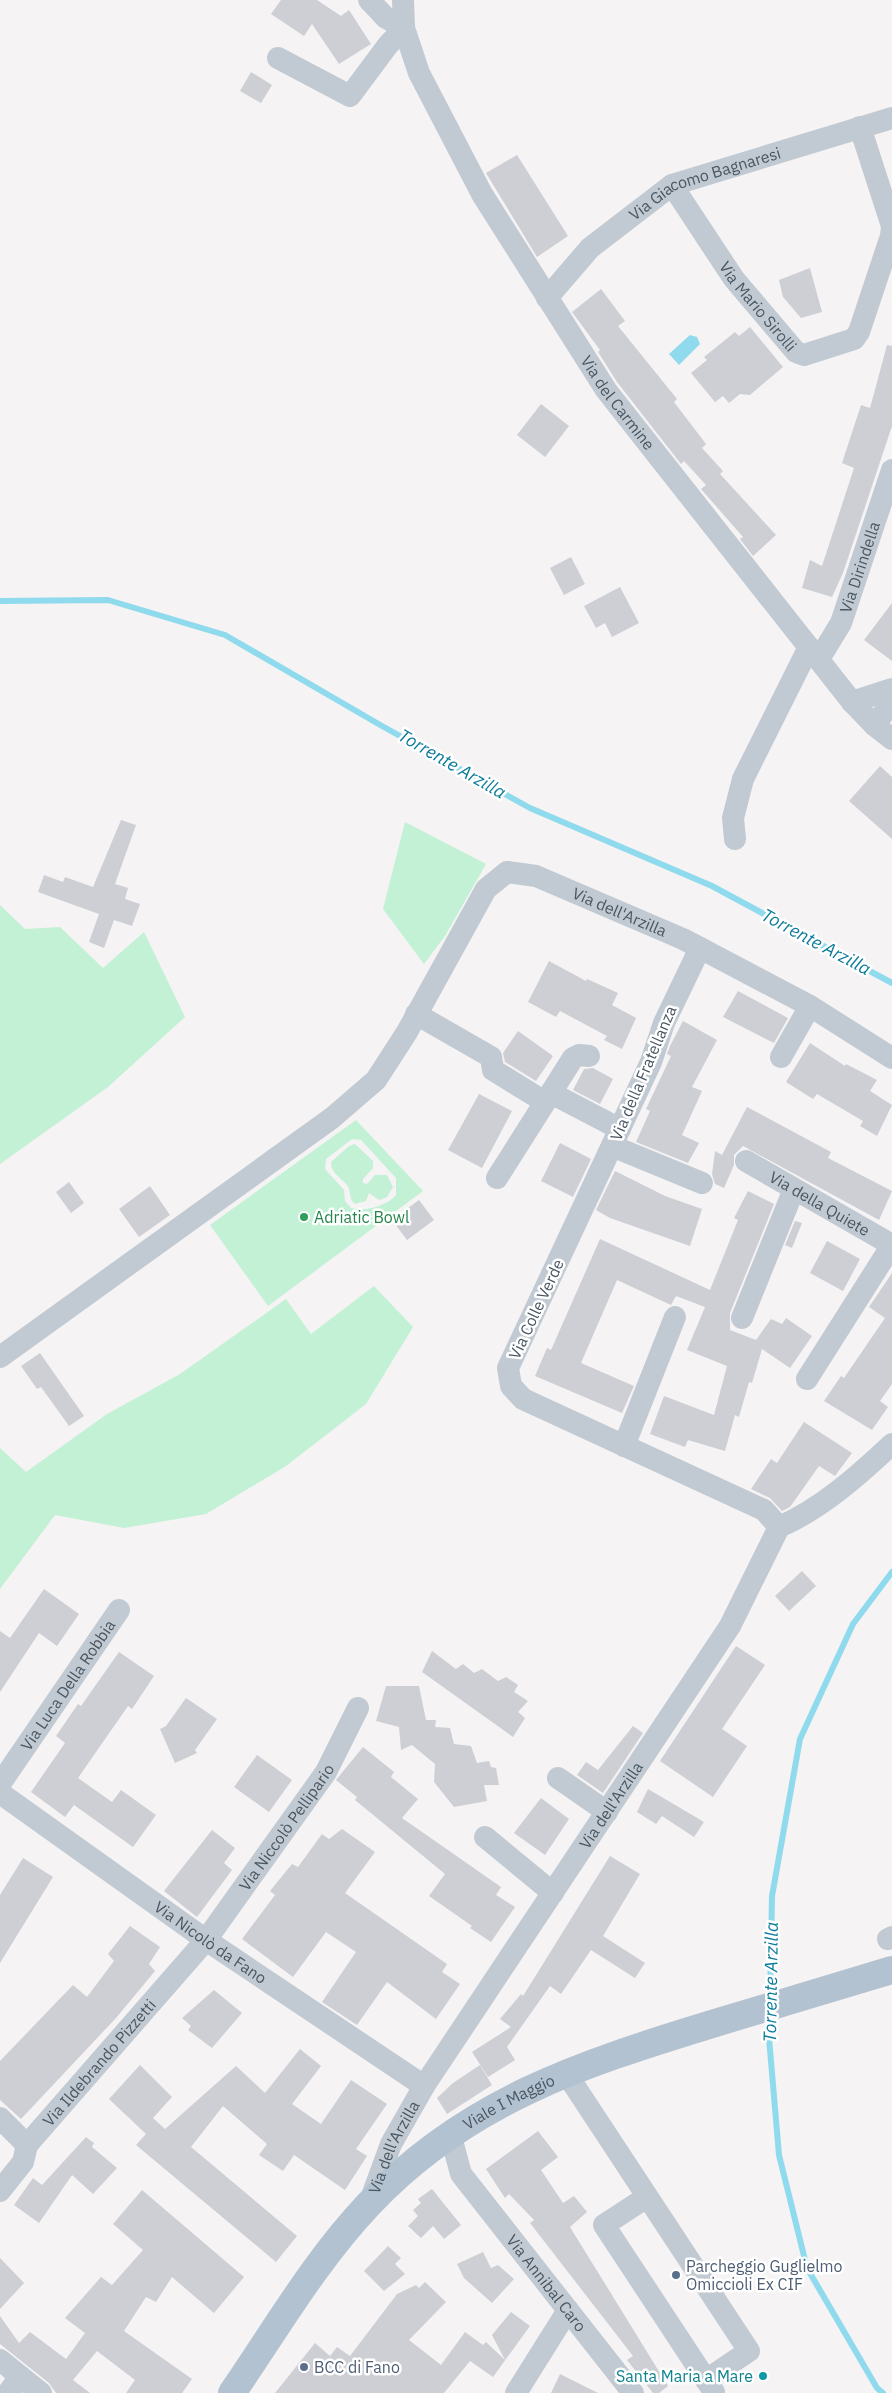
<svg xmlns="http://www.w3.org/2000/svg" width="892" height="2393" viewBox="0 0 892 2393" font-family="'IBM Plex Sans',sans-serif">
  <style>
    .green { fill: #c3f1d5; fill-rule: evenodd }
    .water { fill: #90daee }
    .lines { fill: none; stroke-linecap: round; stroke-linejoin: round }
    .stream { stroke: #90daee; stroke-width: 6 }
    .building { fill: #cdcfd5 }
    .minor { stroke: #c1cad2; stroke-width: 22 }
    .major { stroke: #b3c2d1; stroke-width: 28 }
    .leisure-dot { fill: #2e9e5b; stroke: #fff; stroke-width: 2 }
    .service-dot { fill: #5c6f8a; stroke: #fff; stroke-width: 2 }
    .culture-dot { fill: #0f9aa8; stroke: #fff; stroke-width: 2 }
    .labels { text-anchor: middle; stroke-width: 5; stroke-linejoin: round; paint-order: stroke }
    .street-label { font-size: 16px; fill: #4a5661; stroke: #fff }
    .leisure-label { font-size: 16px; fill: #27864d; stroke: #fff; text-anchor: start }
    .service-label { font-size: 16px; fill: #4e5e75; stroke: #fff; text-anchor: start }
    .culture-label { font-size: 16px; fill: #0d838f; stroke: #fff; text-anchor: end }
    .water-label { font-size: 18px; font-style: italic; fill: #0c7c9b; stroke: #fff }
  </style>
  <rect width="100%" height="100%" fill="#f5f3f3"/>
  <path class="green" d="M405,822L486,864L445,936L424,964L383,909Z
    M0,905L25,929L60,927L103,968L144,932L185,1017L108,1087L0,1164Z
    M356,1120L423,1191L268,1306L210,1225ZM352,1139L361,1140L396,1178V1195C387,1206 365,1212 351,1208L345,1201L344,1190L325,1169L326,1159Z
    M355,1144L373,1161V1168L363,1179V1183L367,1184L375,1175H387L393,1187L387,1197L379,1200L369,1193L366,1201L355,1204C348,1199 352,1192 347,1185C341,1178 330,1172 331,1162L349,1146Z
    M374,1286L413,1327L366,1404L286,1466L206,1514L124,1528L55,1515L0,1589V1448L26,1472L107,1414L180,1374L286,1299L311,1334Z"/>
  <path class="water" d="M690,335L697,337L700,344L679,365L669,354Z"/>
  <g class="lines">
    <path class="stream" d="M0,601L108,600L225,635L382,726L530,808L712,886L892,983
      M770,1999L772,1896L800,1739L853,1624L892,1572
      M770,2014L769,2038L779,2155L807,2268L877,2388L883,2393"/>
  </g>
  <path class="building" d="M281,0H317L341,16L349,10L371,44L339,64L312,24L304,36L271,14Z
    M251,72L272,85L261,103L240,91Z
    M517,155L568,236L537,257L486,173Z
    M810,268L822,312L801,318L783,297L779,280Z
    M601,289L625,321L618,326L677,399L674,402L706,444L702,448L723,471L720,474L776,535L753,556L740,539L743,537L701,489L706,485L684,461L681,464L617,382L598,352L600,350L572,312Z
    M750,327L783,367L750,395L740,394L729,403L723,396L715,402L691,373L707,360L704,357L735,332L739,336Z
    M887,345L892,346V426L843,573L832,597L802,588L810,560L822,566L854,468L842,463L861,405L870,408Z
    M541,404L569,426L545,457L517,435Z
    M571,557L585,584L564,595L550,568Z
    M620,587L639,623L612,637L605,623L596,628L584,606Z
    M892,603V661L864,640Z
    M880,766L892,777V839L849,801Z
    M121,820L136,825L115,884L128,888L125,899L140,904L132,926L114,920L104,948L89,942L99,914L38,892L44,875L63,882L65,877L93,887Z
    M549,961L586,981L587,979L618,993L612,1005L636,1018L622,1049L604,1040L607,1036L560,1011L556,1017L528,1002Z
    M738,991L788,1018L774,1043L723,1017Z
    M683,1021L717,1040L692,1087L702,1091L682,1135L699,1143L688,1163L636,1142L650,1111L646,1109L671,1056L667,1054L670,1046Z
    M518,1031L553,1056L536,1081L505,1062L503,1053Z
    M810,1043L845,1066L846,1064L877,1080L870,1091L892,1105L877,1136L860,1126L863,1121L817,1094L813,1099L786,1082Z
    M593,1068L613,1079L600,1104L573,1090L584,1069Z
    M479,1094L512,1111L482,1168L448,1150Z
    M747,1107L831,1152L828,1158L892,1191L879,1220L743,1146L734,1155V1165L724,1188L715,1184L712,1174L715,1151L722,1155Z
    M560,1143L591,1159L573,1197L541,1181Z
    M615,1171L665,1196L702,1209L690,1246L610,1218L596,1210Z
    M69,1182L84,1203L71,1213L56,1192Z
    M150,1186L170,1215L139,1237L119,1209Z
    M748,1191L774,1204L730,1313V1330L756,1340L771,1319L782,1324L786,1318L812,1336L790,1368L762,1349L752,1383L749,1382L739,1417L735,1415L725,1451L688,1440L685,1447L650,1434L664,1396L714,1415L727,1366L687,1350L705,1307L676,1296L671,1305L617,1280L581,1363L634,1386L622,1413L535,1376L547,1348L551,1350L600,1239L710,1290L738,1220L734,1218Z
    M419,1200L434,1220L407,1240L392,1220Z
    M795,1221L802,1223L792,1248L785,1245Z
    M827,1241L860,1259L843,1291L810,1273Z
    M892,1273V1384L880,1401L888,1407L872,1430L824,1401L841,1376L844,1378L885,1318L869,1307Z
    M40,1353L84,1416L69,1426L41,1387L37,1389L21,1366Z
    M804,1422L852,1453L835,1476L819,1466L790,1507L782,1511L770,1498L751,1489L771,1459L777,1463Z
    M802,1571L816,1586L789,1611L775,1596Z
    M44,1589L79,1614L57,1646L39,1633L0,1692V1631L10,1638Z
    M736,1646L765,1665L722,1729L747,1746L713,1797L660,1761Z
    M432,1651L456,1669L463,1664L474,1673L482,1669L498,1681L506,1677L518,1685L514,1692L528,1701L518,1712L525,1718L513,1737L422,1672Z
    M119,1652L154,1676L132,1709L128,1706L78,1778L112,1802L121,1790L156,1815L133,1847L74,1805L65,1817L31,1792L65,1743L56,1736L78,1704L81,1706Z
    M386,1686H419L426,1720H436L435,1727L450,1728L454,1744L471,1746L477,1763L489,1761L491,1767L496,1768L499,1785H484L487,1801L454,1807L434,1782L435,1764L412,1745L401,1750L399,1727L376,1721Z
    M186,1698L217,1719L195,1750L197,1753L175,1763L160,1729L166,1726Z
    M633,1726L643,1733L603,1793L577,1775L586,1762L598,1770Z
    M363,1747L394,1772L391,1777L418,1799L402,1818L501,1887L496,1895L515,1907L491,1942L470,1928L472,1926L429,1896L445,1874L355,1800L357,1797L336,1780Z
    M257,1755L292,1780L269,1812L234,1787Z
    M648,1789L704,1822L694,1837L662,1816L656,1824L637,1812Z
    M541,1798L569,1819L545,1855L514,1833Z
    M342,1829L375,1852L345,1893L447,1964L442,1972L460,1984L436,2019L387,1982L357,2025L322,2002L356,1952L326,1932L293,1977L242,1939L275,1895L270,1891L292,1864L298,1867L322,1834L329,1839Z
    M212,1830L235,1848L224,1863L232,1870L197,1917L164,1891Z
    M610,1856L640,1874L603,1936L645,1963L635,1978L591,1950L561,1994L550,1986L507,2047L515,2060L488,2077L472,2052L511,2027L500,2019L521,1994L523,1996Z
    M23,1858L53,1877L0,1963V1895Z
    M130,1926L160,1947L149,1964L155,1971L116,2018L21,2119L0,2100V2061L73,1985L87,1997L114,1961L108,1954Z
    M214,1990L242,2013L212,2048L188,2030L191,2026L182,2018Z
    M300,2049L321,2066L292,2104L321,2124L351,2080L387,2104L356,2149L367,2156L345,2190L294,2155L283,2171L259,2155L267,2144L223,2106L191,2147L297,2236L276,2262L136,2145L146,2134L109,2099L140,2065L172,2097L153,2118L165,2129L236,2066L265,2093Z
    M480,2065L492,2085L447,2114L437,2098L453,2083Z
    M538,2131L558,2157L541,2170L563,2203L574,2196L587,2212L570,2227L668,2386L659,2393H653L627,2360L633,2356L530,2223L534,2220L509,2194L505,2198L486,2169Z
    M86,2137L94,2143L92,2147L117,2168L93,2194L72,2175L39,2223L14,2205L33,2178L42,2185Z
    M432,2189L461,2225L444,2239L433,2226L421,2238L408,2226L418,2216L413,2210L421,2203L418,2199Z
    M142,2190L244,2277L214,2313L172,2277L156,2302L146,2297L124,2331L192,2379L182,2393H126L135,2380L97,2351L73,2380L90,2393H56L49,2383L0,2344V2316L19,2343L30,2332L66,2359L85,2333L65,2318L101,2277L112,2285L143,2250L113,2224Z
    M388,2246L401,2258L395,2264L405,2274L384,2291L364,2271Z
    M483,2252L491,2268L498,2265L514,2279L492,2303L464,2278L457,2264Z
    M0,2258L24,2283L0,2309Z
    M425,2282L446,2302L409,2340L441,2365L465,2332L483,2345L486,2342L505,2360L492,2335L511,2312L530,2326L493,2377L470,2361L444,2393H275L315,2343L330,2356L337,2347L350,2356L397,2294L416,2285L419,2288Z
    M560,2374L598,2393H551Z"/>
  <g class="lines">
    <g class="minor">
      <path d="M369,0L386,18L404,28"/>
      <path id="s1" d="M403,0L404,28L419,73L482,194L606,390L852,702L874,725L892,739"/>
      <path d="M278,58L350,96L388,45L404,28"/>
      <path d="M860,127L892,226"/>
      <path id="s2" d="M672,185L734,279L796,352L804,355L854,339L859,332L891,236L892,227"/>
      <path id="s3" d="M547,298L590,248L672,185L892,118"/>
      <path id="s4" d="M819,659L841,623L892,470"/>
      <path d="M852,702L892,689"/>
      <path d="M874,725L892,703"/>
      <path d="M735,839L733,818L743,779L809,647"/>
      <path d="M700,948L664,1023L651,1062L508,1368L511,1386L523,1399L764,1510L779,1527"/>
      <path d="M416,1014L491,1057L493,1070L545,1102"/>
      <path d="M781,1057L810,1006"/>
      <path d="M551,1093L620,1129"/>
      <path d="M612,1146L702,1183"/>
      <path id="s5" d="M746,1161L892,1245"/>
      <path d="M497,1178L573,1058L579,1055L589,1056"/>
      <path d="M742,1318L794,1189"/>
      <path id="s6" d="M0,1357L332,1118L376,1080L407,1032L486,889L507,872L536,876L683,939L810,1006L892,1058"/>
      <path d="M807,1379L892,1245"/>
      <path d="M624,1446L675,1317"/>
      <path d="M558,1778L607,1812"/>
      <path id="s7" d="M0,1784L119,1610"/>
      <path id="s8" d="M0,1793L206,1940L424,2086"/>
      <path d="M485,1837L553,1893"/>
      <path d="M888,1939L892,1937"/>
      <path d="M566,2073L749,2351L706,2380"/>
      <path d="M0,2118L27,2145"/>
      <path id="s9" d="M450,2133L461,2174L633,2393"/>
      <path id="s10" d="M0,2191L23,2162L27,2145L206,1940L326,1772L358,1708"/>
      <path d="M647,2197L604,2225L714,2392"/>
      <path id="s11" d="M369,2204L391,2144L424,2086L730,1626L779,1527C821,1509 859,1475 892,1444"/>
      <path d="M0,2360L41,2393"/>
      <path d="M8,2393L20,2377"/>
      <path d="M516,2393L568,2310"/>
    </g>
    <path class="major" id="s12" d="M232,2393C276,2329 315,2261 369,2204C465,2102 581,2064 712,2024C772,2006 832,1988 892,1970"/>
  </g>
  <circle class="leisure-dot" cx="304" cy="1217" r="5"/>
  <g class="service-dot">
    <circle cx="676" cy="2275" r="5"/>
    <circle cx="304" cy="2367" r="5"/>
  </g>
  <circle class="culture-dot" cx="763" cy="2376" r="5"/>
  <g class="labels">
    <g class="street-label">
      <text dy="6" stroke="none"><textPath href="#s3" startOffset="200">Via Giacomo Bagnaresi</textPath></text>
      <text dy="6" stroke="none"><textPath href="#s2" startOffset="149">Via Mario Sirolli</textPath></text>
      <text dy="6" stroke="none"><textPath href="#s1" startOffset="461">Via del Carmine</textPath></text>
      <text dy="6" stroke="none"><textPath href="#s4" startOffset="101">Via Dirindella</textPath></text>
      <text dy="6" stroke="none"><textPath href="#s6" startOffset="835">Via dell'Arzilla</textPath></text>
      <text transform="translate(643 1073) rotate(-67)" y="6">Via della Fratellanza</text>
      <text dy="6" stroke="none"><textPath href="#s5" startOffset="85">Via della Quiete</textPath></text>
      <text transform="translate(536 1309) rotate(-65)" y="6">Via Colle Verde</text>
      <text dy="6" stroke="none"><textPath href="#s7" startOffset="120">Via Luca Della Robbia</textPath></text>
      <text dy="6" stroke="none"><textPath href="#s11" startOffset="468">Via dell'Arzilla</textPath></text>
      <text dy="6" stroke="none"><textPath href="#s10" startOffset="465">Via Niccolò Pellipario</textPath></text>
      <text dy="6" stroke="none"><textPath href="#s8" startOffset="258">Via Nicolò da Fano</textPath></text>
      <text dy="6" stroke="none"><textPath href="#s10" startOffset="164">Via Ildebrando Pizzetti</textPath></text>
      <text dy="6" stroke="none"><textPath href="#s12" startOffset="408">Viale I Maggio</textPath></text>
      <text dy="6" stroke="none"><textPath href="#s11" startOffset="62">Via dell'Arzilla</textPath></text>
      <text dy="6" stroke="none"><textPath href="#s9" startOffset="181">Via Annibal Caro</textPath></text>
    </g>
    <g class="leisure-label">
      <text x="314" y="1223">Adriatic Bowl</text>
    </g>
    <g class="service-label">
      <text x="686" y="2272">Parcheggio Guglielmo<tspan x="686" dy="18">Omiccioli Ex CIF</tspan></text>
      <text x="314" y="2373">BCC di Fano</text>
    </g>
    <g class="culture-label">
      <text x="753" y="2382">Santa Maria a Mare</text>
    </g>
    <g class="water-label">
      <text transform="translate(452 764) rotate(30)" y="6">Torrente Arzilla</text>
      <text transform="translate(816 942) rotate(28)" y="6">Torrente Arzilla</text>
      <text transform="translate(771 1982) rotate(-89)" y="6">Torrente Arzilla</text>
    </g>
  </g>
</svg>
